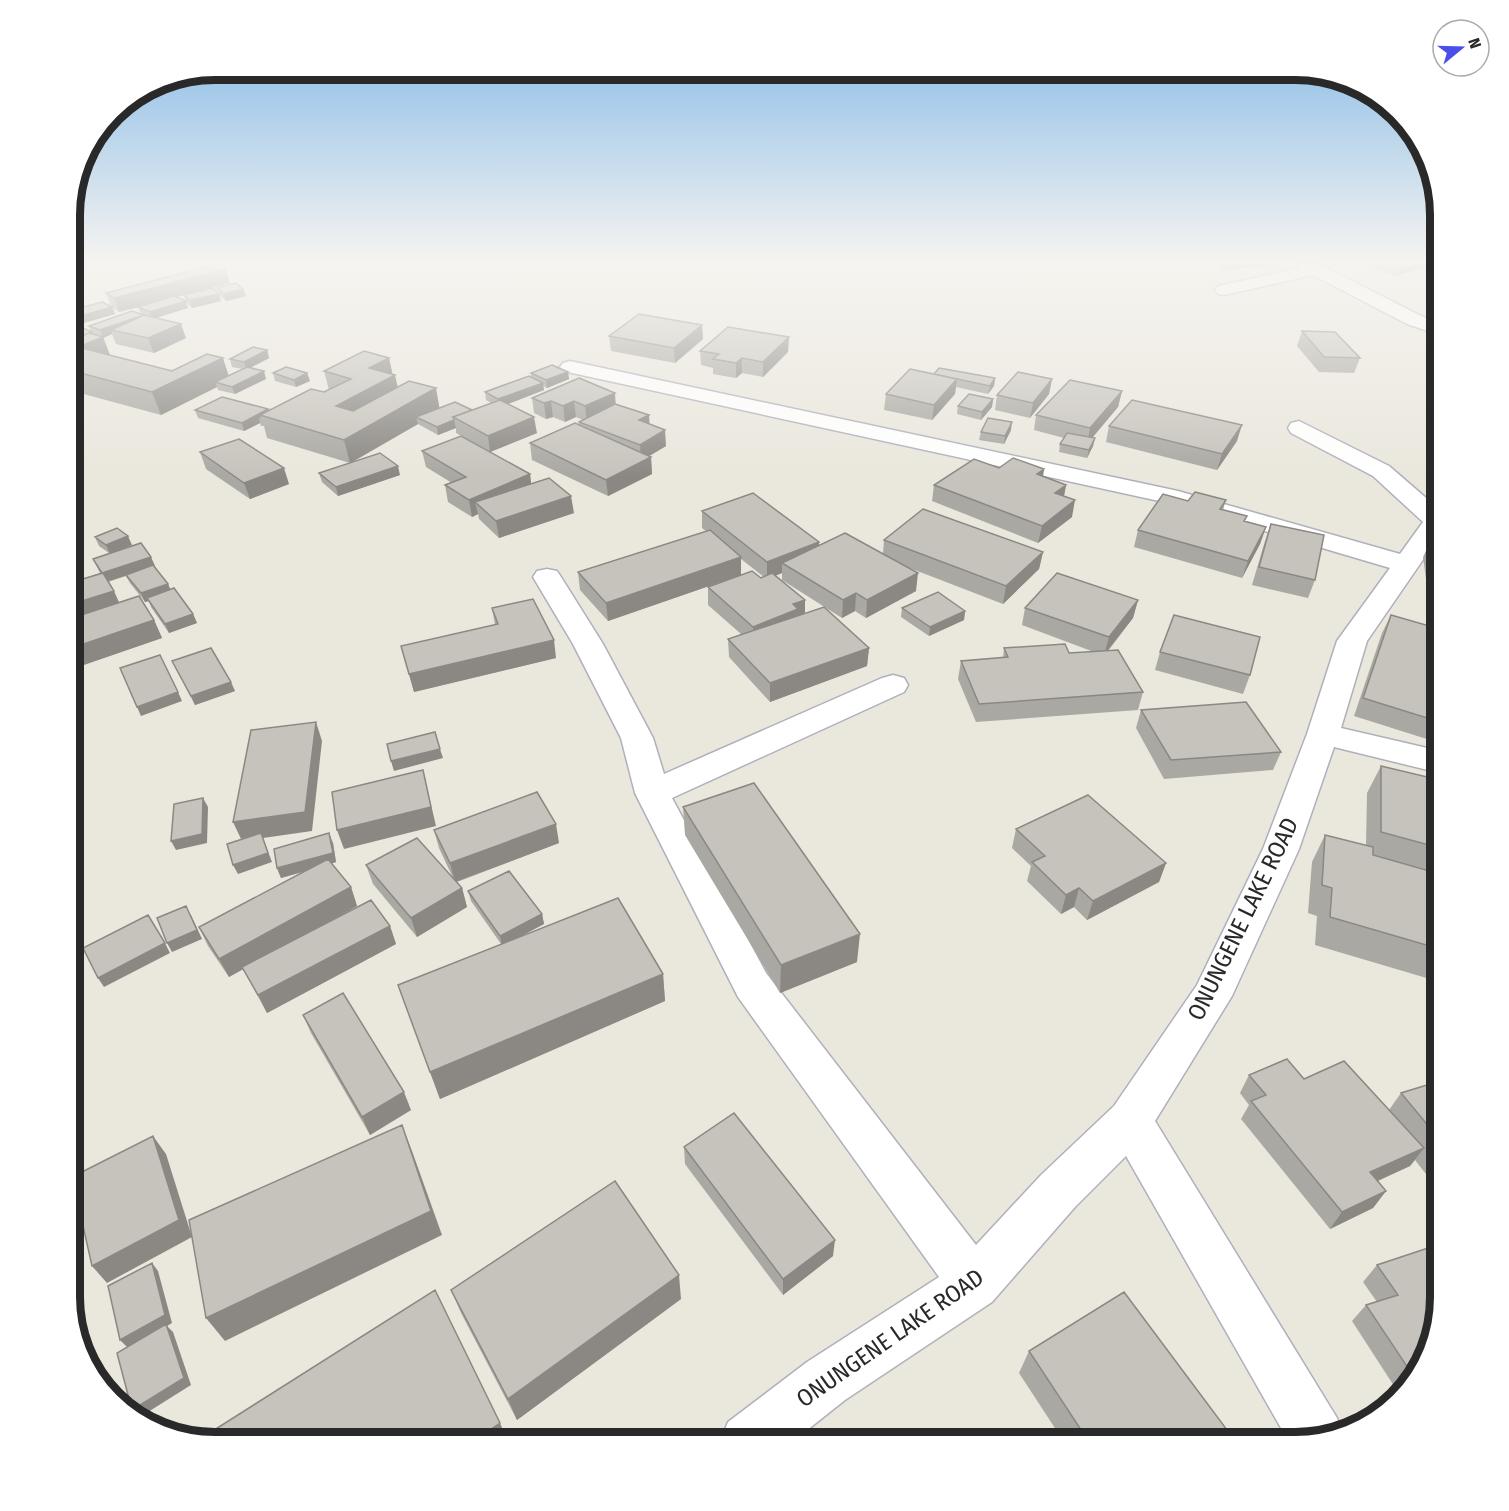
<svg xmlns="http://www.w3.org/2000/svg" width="1509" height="1511" viewBox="0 0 1509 1511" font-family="'Fira Sans Condensed',sans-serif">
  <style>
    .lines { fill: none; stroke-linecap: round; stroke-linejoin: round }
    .minor-casing { stroke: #b0b0bc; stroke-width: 3 }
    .minor { fill: #fff; fill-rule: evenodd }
    .wall { fill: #aaa8a2; fill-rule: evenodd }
    .shaded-wall { fill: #8b8884 }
    .building { fill: #c6c3bc; stroke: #8b8884; stroke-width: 1.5 }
    .labels { text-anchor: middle; stroke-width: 5; stroke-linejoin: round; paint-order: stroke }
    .near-street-label { font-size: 24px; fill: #292929; stroke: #fff }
    .rim { fill: none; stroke: #292929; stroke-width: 8 }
  </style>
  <rect width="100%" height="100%" fill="#eae7dd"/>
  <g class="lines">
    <g class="minor-casing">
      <path id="minor" d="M1297,264H1319L1421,316L1440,323V335L1407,324L1313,275L1224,295L1218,294L1215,290L1218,286L1300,268Z
        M570,361L1178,491L1400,554L1423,522L1373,476L1291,433L1288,428L1291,423L1299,421L1389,466L1440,510V535L1367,641L1341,728L1440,751V773L1334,747L1299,849L1232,996L1155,1121L1337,1418L1342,1433L1289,1442L1126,1156L1075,1207L992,1302L845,1400L792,1442H720L728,1422L807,1362L939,1277L738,997L635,793L621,738L573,644L533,577L537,571L547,569L557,571L561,577L603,644L653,738L664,774L882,678L893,675L904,678L908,685L904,692L672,798L766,973L976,1245L1041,1175L1114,1106L1197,985L1263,849L1307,734L1337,641L1390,568L1173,504L563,371L560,367L563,363Z"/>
    </g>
    <use href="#minor" class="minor"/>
  </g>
  <path class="wall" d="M1213,264H1266V266L1222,270Z
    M1363,264H1437L1395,276Z
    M230,283L192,293L219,294L217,288L246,296L226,301L219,295L221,301L192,308L186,302L184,295L176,297L188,308L156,318L186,338L154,353L116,344L112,334L103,338L110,355L172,371L229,375L243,369L232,367L230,359L267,350L269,358L250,368L266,379L235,394L218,390L217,387L161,415L69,390V311L111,306L106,293ZM143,306L138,307L141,314L89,326L91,332L73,323L72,320L80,324L115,314L113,308L119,312Z
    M702,325L703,339L675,363L611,351L609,336Z
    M1302,331L1360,358L1354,373L1319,372L1297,346Z
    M700,351L788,352L763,377L742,373L736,378L713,374V368L701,365Z
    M389,358L392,374L397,387L440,408L472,410L491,403L486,400L485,392L531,377V373L568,372L569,379L547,388L543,386L544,390L508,404L537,433L490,452L456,433V428L438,435L418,424L351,463L400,475L338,496L322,482L319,473L350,463L267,438L264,426H261L260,423L244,431L198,418L195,410L268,409V411L324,392L329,390L324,371Z
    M273,373H307L310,381L296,387L275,381Z
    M934,374L995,378L994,386L988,394L956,387L955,394L932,420L884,410L886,394Z
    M1052,379L1049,394L1030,418L995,410L997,395Z
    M1122,391L1118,407L1092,438H1095L1093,446L1087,458L1059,452L1060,444L1064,438L1034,430L1036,415Z
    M532,398L616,404L649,424L666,446L649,456L651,457L652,474L608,496L532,460L530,443L579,425V422L583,420L576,417L565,422L553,417L546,419L534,413Z
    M993,399L992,407L981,420L957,414L958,406Z
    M1109,426L1237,441L1217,470L1106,442Z
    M1011,430L1004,444L979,440L981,432Z
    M422,451L530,474L531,484L574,513L499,538L479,519L478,514L472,517L448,502L445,485L452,483L426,467Z
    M200,452L289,484L250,499L206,469Z
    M999,468L1044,469L1043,477L1066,485L1064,496L1072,517L1038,543L932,501L934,485Z
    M1226,500L1223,510L1246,522L1266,527L1260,544L1242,578L1134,547L1138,530L1188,501Z
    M702,511L819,542V545L883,554L884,540L1043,552L1039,569L1003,604L907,567L916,591L866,618L855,611L842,618L782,580V573L775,576L805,600V613L869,648L867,666L770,702L729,657L728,639L741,634L708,605V587L764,577L741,559V575L608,621L580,590L578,572L706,531L702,528Z
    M1271,524L1315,580L1308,598L1252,585L1265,541Z
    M95,537L132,545L118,550L155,566L154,567L168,584L170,590L193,614L197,623L169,633L151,607L149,601L145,602L130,583L126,576L108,582L119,603L154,620L162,638L69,670L71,557L82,579L100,573L93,559L109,553L99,546Z
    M1431,540L1440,542V623L1435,593L1437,588L1427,586L1423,557Z
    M1138,600L1133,618L1108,651L1143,692L1138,710L976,722L958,679L961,661L1003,658L1004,648L1069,653L1094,652L1022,625L1025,608Z
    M492,608L556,658L414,692L401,646L495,625Z
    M902,608L965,611L964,620L929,636L901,617Z
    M1391,615L1440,629V729L1433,741L1354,716L1382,633Z
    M1160,652L1250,675L1243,694L1155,670Z
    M172,661L235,691L195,705Z
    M1141,710L1281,752L1273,770L1164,779L1136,728Z
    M1381,766L1440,780V982L1315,945L1317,916L1308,913L1312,862L1325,835L1366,845L1367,793Z
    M683,807L857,962L780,993L685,835Z
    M1016,829L1166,863L1159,882L1087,920L1074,907L1061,914L1027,881L1031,866L1012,848Z
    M434,830L559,843L457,882L462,888L467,907L417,937L373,884L366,865L453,878L439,848Z
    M333,843L336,862L331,864L351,887L357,906L335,919L390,926L396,944L267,1013L243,969L229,977L208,946L199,927L307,871L281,878L277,868Z
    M468,891L542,914L544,924L516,939L663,974L665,1001L440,1099L398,985L501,944L471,901Z
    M303,1015L411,1110L370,1135L311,1033Z
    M1249,1075L1304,1079L1389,1110L1401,1093L1440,1081V1192L1415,1160L1410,1166L1378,1181L1386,1191L1373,1208L1330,1229L1241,1119L1249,1105L1240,1093Z
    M684,1147L833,1256L783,1295L685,1164Z
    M1440,1244L1429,1352L1408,1381L1394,1386L1352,1321L1366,1305L1377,1302L1363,1282L1377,1265Z
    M451,1290L681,1299L517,1420L461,1313Z
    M1029,1351L1236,1442H1064L1019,1373Z"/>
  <path class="shaded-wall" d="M1223,264H1266V266L1222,270Z
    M1400,264H1437L1395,276Z
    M226,269L230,283L119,312L114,298Z
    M243,289L246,296L226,301L224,294Z
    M219,294L221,301L192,308L190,300Z
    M186,301L188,308L152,319L150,312Z
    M112,307L115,314L80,324L77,317Z
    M144,315L111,330L112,334L103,338L100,330Z
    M181,324L186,338L154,353L148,338Z
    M702,325L703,339L675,363L674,348Z
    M103,337L111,358L78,347Z
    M789,337L788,352L763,377V362Z
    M267,350L269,358L246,370L244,362Z
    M223,358L230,380L215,382L217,387L161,415L152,392Z
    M389,358L393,376L395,375L400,397L342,429L336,406L369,368Z
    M742,358V373L736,378V363Z
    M264,371L266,379L235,394L232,387Z
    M568,372L569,379L547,388L546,380Z
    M307,373L310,381L296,387L294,380Z
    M995,378L994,386L988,394L990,386Z
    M957,379L955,394L932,420L934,405Z
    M1052,379L1049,394L1030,418L1033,403Z
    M543,383L544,390L500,407L498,399Z
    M436,388L440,411L416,417L418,424L350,463L344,440Z
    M1122,391L1118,407L1087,444L1090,428Z
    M615,393L616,409L587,422L585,406Z
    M993,399L992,407L981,420L982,412Z
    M551,401L553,417L546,419L544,403Z
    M574,401L576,417L565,422L563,406Z
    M268,409L270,417L260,415L261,418H259L260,423L244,431L242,423Z
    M649,415L650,431L639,420Z
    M534,417L537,433L490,452L488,436Z
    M454,420L456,428L438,435L437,427Z
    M1012,422L1011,430L1004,444L1005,436Z
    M1242,425L1237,441L1217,470L1222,454Z
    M665,430L666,446L641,461L640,445Z
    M1095,438L1093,446L1087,458L1089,450Z
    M80,442L84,451L69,458V448Z
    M651,457L652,474L608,496L606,480Z
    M398,466L400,475L338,496L336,487Z
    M284,468L289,484L250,499L244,483Z
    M1044,469L1041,486L1037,474Z
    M530,474L532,490L475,502L478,514L472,517L469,500Z
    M1066,485L1063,501L1055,493Z
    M571,496L574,513L499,538L496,521Z
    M1075,500L1072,517L1038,543L1042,526Z
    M1266,527L1260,544L1242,578L1248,561Z
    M128,536L132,545L110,554L106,545Z
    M819,542V559L782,563V573L767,579V562Z
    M1043,552L1039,569L1003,604L1006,586Z
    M151,557L155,566L106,582L102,573Z
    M741,557V575L608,621L606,603Z
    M918,573L916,591L866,618L867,600Z
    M80,575L88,593L69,599V579Z
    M168,584L172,593L147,598L149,601L145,602L141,593Z
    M114,591L122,609L69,626V605Z
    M856,593L855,611L842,618L843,600Z
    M805,600V617L753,645V627L793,604Z
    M1138,600L1133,618L1104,655L1109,637Z
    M965,611L964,620L929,636L930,627Z
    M193,614L197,623L169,633L165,624Z
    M154,620L162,638L69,670V649Z
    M554,640L556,658L414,692L409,674Z
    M869,648L867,666L770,702V683Z
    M231,682L235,691L195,705L191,696Z
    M178,692L182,701L141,716L137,707Z
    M316,722L322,741L312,831L263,838L272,862L238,874L233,865L242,841L233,822Z
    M440,749L443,758L394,771L391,761Z
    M423,770L436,826L344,849L337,830Z
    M203,798L208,807L207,843L176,850L171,841Z
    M556,824L559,843L455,882L450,863Z
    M329,833L333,843L336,862L281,878L277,868Z
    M1166,863L1159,882L1087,920L1093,901Z
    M351,887L357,906L229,977L219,959Z
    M462,888L467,907L417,937L411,918Z
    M1079,888L1074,907L1061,914L1066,895Z
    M542,914L544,924L502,946L500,936Z
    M191,915L202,939L172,952L167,943Z
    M390,926L396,944L267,1013L258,995Z
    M860,934L857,962L780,993L781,965Z
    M165,943L170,953L104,987L98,978Z
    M663,974L665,1001L440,1099L430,1072Z
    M404,1092L411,1110L370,1135L362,1117Z
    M402,1125L412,1151L442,1235L225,1341L206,1318Z
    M153,1136L166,1154L192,1237L107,1283L92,1266Z
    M1424,1148L1410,1166L1357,1190L1370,1172Z
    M1386,1191L1373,1208L1330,1229L1342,1212Z
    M835,1240L833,1256L783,1295V1279Z
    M152,1263L158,1271L172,1323L167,1326L173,1332L191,1385L140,1417L132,1410L128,1348L120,1340Z
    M679,1275L681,1299L517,1420L508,1399Z
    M1417,1369L1408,1381L1394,1386L1410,1371Z
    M500,1423L508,1442H472Z"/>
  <path class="building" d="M217,264L226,269L114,298L106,293Z
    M236,283L243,289L224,294L217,288Z
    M213,288L219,294L190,300L184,295Z
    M174,296L186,301L150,312L138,307Z
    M102,302L112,307L77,317L69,313V311Z
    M132,311L144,315L100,330L89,326Z
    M639,314L702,325L674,348L609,336Z
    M144,315L181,324L148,338L111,330Z
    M69,322L92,332L69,340Z
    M728,327L789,337L763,362L742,358L736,363L713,359L719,354L700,351Z
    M1302,331L1335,332L1360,358L1324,357Z
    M89,333L103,337L78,347L172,371L207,354L223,358L152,392L69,370V341Z
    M253,347L267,350L244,362L230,359Z
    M364,351L389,358L369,368L395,375L336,406L353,411L409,381L436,388L344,440L260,415L311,389L324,392L351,379L324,371Z
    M552,365L568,372L546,380L531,373Z
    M247,367L264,371L232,387L215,382Z
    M286,367L307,373L294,380L273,373Z
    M939,368L995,378L990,386L934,374Z
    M910,369L957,379L934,405L886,394Z
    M1018,372L1052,379L1033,403L997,395Z
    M529,376L543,383L498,399L485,392Z
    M579,378L615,393L585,406L574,401L563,406L551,401L544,403L532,398Z
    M1070,380L1122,391L1090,428L1036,415Z
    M969,394L993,399L982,412L958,406Z
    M222,397L268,409L242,423L195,410Z
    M500,400L534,417L488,436L453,417Z
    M1132,400L1242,425L1222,454L1109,426Z
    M455,402L472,410L453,417L454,420L437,427L416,417Z
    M615,404L649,415L639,420L665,430L640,445L579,422Z
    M988,418L1012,422L1005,436L981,432Z
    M575,423L651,457L606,480L530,443Z
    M1067,433L1095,438L1089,450L1060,444Z
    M461,436L530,474L469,500L445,485L466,477L422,451Z
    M239,439L284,468L244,483L200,452Z
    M69,440L80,442L69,448Z
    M380,453L398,466L336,487L319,473Z
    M1013,458L1044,469L1037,474L1066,485L1055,493L1075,500L1042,526L934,485L974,459L999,468Z
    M549,478L571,496L496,521L475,502Z
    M1195,492L1226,500L1220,509L1247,516L1244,521L1266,527L1248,561L1138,530L1163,494L1188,501Z
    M753,493L819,542L767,562L702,511Z
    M923,509L1043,552L1006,586L884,540Z
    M1271,524L1324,535L1315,580L1259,567Z
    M117,528L128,536L106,545L95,537Z
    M710,530L741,557L606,603L578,572Z
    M845,533L918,573L867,600L856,593L843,600L782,563Z
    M1431,540L1440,542V569H1435Z
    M141,543L151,557L102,573L93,559Z
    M69,557H71L80,575L69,579Z
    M153,565L168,584L141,593L126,575Z
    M752,571L761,578L772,573L805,600L793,604L798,609L753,627L708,587Z
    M103,573L114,591L69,605V583Z
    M1057,573L1138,600L1109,637L1025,608Z
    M174,588L193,614L165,624L147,598Z
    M938,592L965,611L930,627L902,608Z
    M139,596L154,620L69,649V619Z
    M533,599L554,640L409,674L401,646L498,624L492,608Z
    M824,607L869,648L770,683L728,639Z
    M1174,615L1260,637L1250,675L1160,652Z
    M1391,615L1440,629V722L1363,698Z
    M1065,644L1069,653L1118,650L1143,692L979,704L961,661L1008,657L1004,648Z
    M211,648L231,682L191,696L172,661Z
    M160,655L178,692L137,707L120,668Z
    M1246,702L1281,752L1171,760L1141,710Z
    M316,722L305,812L233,822L251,730Z
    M435,732L440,749L391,761L387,744Z
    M1381,766L1440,780V848L1381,832Z
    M423,770L431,807L337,830L332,792Z
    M754,783L860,934L781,965L683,807Z
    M537,792L556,824L450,863L434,830Z
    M1088,795L1166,863L1093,901L1079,888L1066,895L1032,862L1045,856L1016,829Z
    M203,798L202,834L171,841L174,804Z
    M261,833L268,853L233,865L227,844Z
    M329,833L333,853L277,868L274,849Z
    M1325,835L1373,847V855L1440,874V949L1330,917L1332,888L1322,885Z
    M417,838L462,888L411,918L366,865Z
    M328,859L351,887L219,959L199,927Z
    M509,871L542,914L500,936L468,891Z
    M618,898L663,974L430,1072L398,985Z
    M371,900L390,926L258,995L242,967Z
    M186,906L197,930L167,943L157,918Z
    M148,915L165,943L98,978L83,948Z
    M343,993L404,1092L362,1117L303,1015Z
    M1287,1059L1304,1079L1344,1061L1424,1148L1370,1172L1386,1191L1342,1212L1251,1101L1266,1095L1249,1075Z
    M1440,1081V1140L1401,1093Z
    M734,1113L835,1240L783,1279L684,1147Z
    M402,1125L431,1211L206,1318L189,1220Z
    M153,1136L179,1220L92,1266L72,1177Z
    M615,1181L679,1275L508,1399L451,1290Z
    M1440,1244V1296L1429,1352L1417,1369L1410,1371L1366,1305L1398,1295L1377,1265Z
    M152,1263L165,1315L120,1340L108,1286Z
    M435,1290L500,1423L472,1442H214L200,1439Z
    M1124,1292L1236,1442H1089L1029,1351Z
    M166,1324L184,1378L132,1410L117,1353Z
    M785,1429L792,1442H767Z"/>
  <linearGradient id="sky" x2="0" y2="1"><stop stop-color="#7bb5e6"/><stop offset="0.55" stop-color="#f6f4f0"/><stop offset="1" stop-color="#f6f4f0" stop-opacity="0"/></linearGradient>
  <rect width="1509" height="476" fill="url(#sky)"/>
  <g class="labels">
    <g class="near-street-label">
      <text transform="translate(1243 919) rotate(-64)" y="8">ONUNGENE LAKE ROAD</text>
      <text transform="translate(890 1338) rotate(-35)" y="8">ONUNGENE LAKE ROAD</text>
    </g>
  </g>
  <path d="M0 0H1509V1511H0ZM215 80H1295A135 135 0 0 1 1430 215V1297A135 135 0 0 1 1295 1432H215A135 135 0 0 1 80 1297V215A135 135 0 0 1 215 80Z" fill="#fff" fill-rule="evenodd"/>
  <path class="rim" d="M215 80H1295A135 135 0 0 1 1430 215V1297A135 135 0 0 1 1295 1432H215A135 135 0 0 1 80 1297V215A135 135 0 0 1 215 80Z"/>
  <g transform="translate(1461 48) rotate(71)"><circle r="28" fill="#ffffff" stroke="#a9a9a9" stroke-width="1.5"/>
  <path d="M0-4.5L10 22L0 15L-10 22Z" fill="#4a4fea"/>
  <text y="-9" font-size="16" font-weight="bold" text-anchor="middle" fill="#292929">N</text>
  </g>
</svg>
